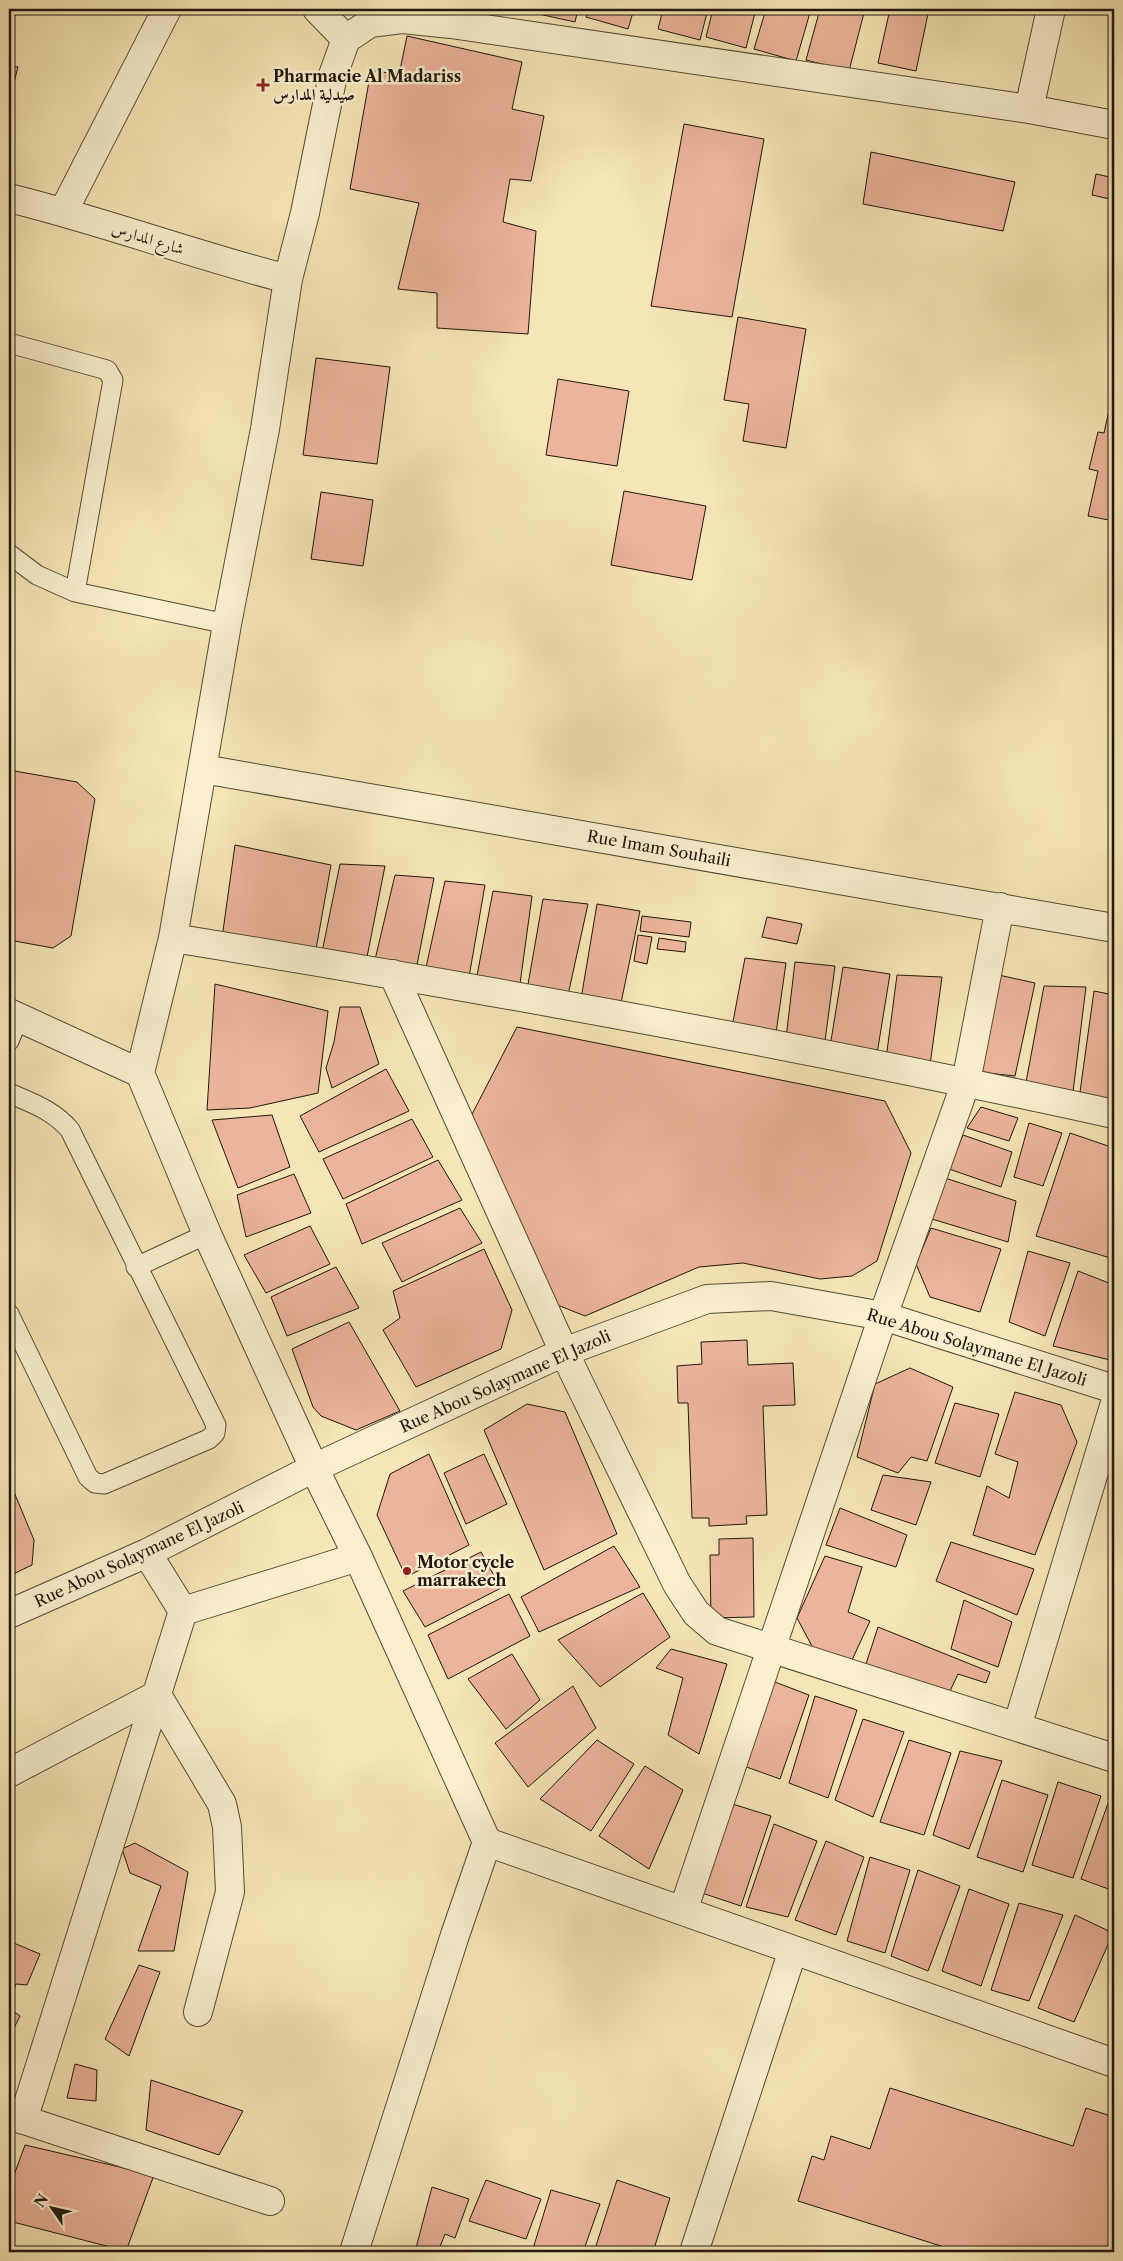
<svg xmlns="http://www.w3.org/2000/svg" width="1123" height="2261" viewBox="0 0 1123 2261" font-family="'Libre Caslon Text',Amiri,serif">
  <style>
    .building { fill: #ecb49a; stroke: #1f170d }
    .lines { fill: none; stroke-linecap: round; stroke-linejoin: round }
    .lane-casing { stroke: #554b37; stroke-width: 21 }
    .street-casing { stroke: #554b37; stroke-width: 30 }
    .lane { stroke: #f9efcf; stroke-width: 19 }
    .street { stroke: #f9efcf; stroke-width: 28 }
    .poi-dot { fill: #8f2418; stroke: #f9efcf; stroke-width: 2 }
    .labels { text-anchor: middle; stroke-width: 5; stroke-linejoin: round; paint-order: stroke }
    .poi-label { font-size: 16px; font-weight: bold; fill: #1f170d; stroke: #f9efcf; text-anchor: start }
    .street-label { font-size: 16px; fill: #1f170d; stroke: #f9efcf }
  </style>
  <rect width="100%" height="100%" fill="#f6e6b5"/>
  <filter id="stains"><feTurbulence type="fractalNoise" baseFrequency=".004" numOctaves="4"/><feColorMatrix values="0 0 0 0 .2 0 0 0 0 .09 0 0 0 0 .02 0 0 0 .5 -.17"/></filter>
  <radialGradient id="worn" r=".72"><stop offset=".6" stop-color="#630" stop-opacity="0"/><stop offset="1" stop-color="#630" stop-opacity=".3"/></radialGradient>
  <path class="building" d="M516,9H578L575,22Z
    M588,9H634L628,29L586,17Z
    M663,9H708L700,40L658,29Z
    M713,9H756L746,48L706,37Z
    M766,9H811L796,61L754,49Z
    M820,9H865L849,71L806,60Z
    M890,9H929L916,71L878,63Z
    M407,36L522,62L512,109L544,116L531,181L510,179L503,222L536,231L528,334L437,328V293L398,289L419,203L350,189L371,70L399,75Z
    M9,65L18,67L9,102Z
    M684,124L764,139L732,317L651,306Z
    M871,152L1015,182L1003,231L863,204Z
    M1096,174L1114,178V200L1092,195Z
    M738,317L806,329L786,448L743,441L749,404L724,400Z
    M316,358L390,367L377,464L303,455Z
    M558,379L629,391L617,466L546,455Z
    M1114,388V521L1088,516L1098,471L1089,469L1098,432L1104,433Z
    M624,491L706,506L692,580L611,565Z
    M321,492L373,500L363,566L311,559Z
    M9,770L77,782L95,799L71,936L53,948L9,940Z
    M235,845L331,865L315,955L222,938Z
    M340,864L385,866L367,957L322,952Z
    M395,875L434,878L416,970L374,964Z
    M445,881L485,885L469,977L425,972Z
    M493,891L532,896L520,984L476,981Z
    M543,899L588,904L568,995L527,990Z
    M597,904L640,911L621,1003L581,999Z
    M642,916L691,922L689,937L640,931Z
    M767,917L802,924L797,944L762,937Z
    M638,935L652,937L647,964L634,961Z
    M659,938L686,942L685,952L657,949Z
    M745,958L786,963L776,1033L732,1027Z
    M795,962L835,966L825,1041L786,1038Z
    M843,967L890,974L876,1060L829,1053Z
    M994,974L1035,983L1015,1076L977,1072Z
    M897,975L942,977L930,1065L886,1059Z
    M215,984L328,1011L318,1093L250,1108L207,1110Z
    M1044,986L1086,987L1073,1092L1026,1082Z
    M1094,991L1114,995V1100L1080,1092Z
    M340,1007H360L379,1064L332,1088L326,1068L334,1042Z
    M517,1027L885,1101L911,1153L877,1261L852,1276L820,1279L743,1263L699,1267L585,1316L555,1304L468,1122Z
    M386,1069L409,1111L319,1152L300,1116Z
    M981,1107L1018,1118L1009,1141L967,1128Z
    M272,1115L290,1167L238,1188L212,1120Z
    M412,1119L433,1157L343,1199L323,1159Z
    M1029,1123L1062,1133L1043,1186L1014,1177Z
    M1070,1133L1114,1148V1259L1036,1236Z
    M963,1135L1012,1152L1001,1187L949,1169Z
    M438,1160L462,1200L362,1244L346,1204Z
    M294,1174L311,1213L246,1237L237,1195Z
    M945,1178L1016,1201L1008,1242L932,1219Z
    M460,1208L482,1243L402,1282L382,1243Z
    M310,1226L330,1264L266,1293L244,1255Z
    M931,1228L1001,1249L980,1312L930,1297L916,1264Z
    M484,1249L512,1310L501,1349L416,1387L383,1330L400,1318L393,1291Z
    M1028,1251L1070,1263L1045,1336L1009,1322Z
    M336,1267L359,1308L287,1336L271,1297Z
    M1078,1271L1114,1285V1361L1053,1346Z
    M349,1322L400,1411L356,1430L321,1416L313,1407L292,1349Z
    M747,1340L748,1365L793,1363L795,1405L763,1406L767,1515L746,1516L747,1524L709,1526V1518H692L688,1403H678L677,1366L702,1364L701,1342Z
    M910,1368L953,1387L927,1461L911,1457L898,1473L857,1457L875,1384Z
    M1015,1392L1061,1405L1077,1442L1035,1555L973,1535L987,1486L1009,1498L1018,1462L995,1454Z
    M955,1403L999,1414L980,1477L935,1463Z
    M527,1404L565,1412L617,1534L544,1570L484,1430Z
    M429,1454L469,1545L406,1577L377,1515L390,1474Z
    M484,1454L507,1504L466,1524L444,1473Z
    M883,1475L931,1482L916,1525L871,1510Z
    M9,1480L34,1540L32,1565L9,1576Z
    M840,1508L907,1535L896,1567L826,1545Z
    M753,1538L754,1617L711,1618L710,1555H719V1539Z
    M951,1542L1034,1569L1017,1615L936,1581Z
    M614,1546L640,1587L539,1632L521,1597Z
    M481,1552L501,1588L425,1627L403,1591Z
    M825,1556L862,1567L848,1612L870,1621L852,1660L814,1650L797,1618Z
    M643,1593L670,1637L600,1687L558,1640Z
    M509,1594L530,1636L448,1679L428,1635Z
    M964,1600L1012,1622L998,1667L951,1649Z
    M878,1627L990,1672L986,1683L958,1674L950,1691L865,1667Z
    M671,1649L727,1664L699,1754L668,1735L683,1678L656,1668Z
    M512,1654L540,1700L506,1729L468,1679Z
    M767,1679L809,1695L780,1779L741,1765Z
    M573,1686L596,1728L528,1787L495,1743Z
    M815,1696L857,1710L828,1798L789,1783Z
    M863,1719L904,1732L873,1817L835,1800Z
    M597,1740L634,1764L591,1831L540,1799Z
    M909,1740L951,1753L924,1835L880,1822Z
    M960,1751L1002,1761L969,1849L933,1835Z
    M645,1766L683,1790L649,1869L599,1836Z
    M1002,1780L1048,1795L1023,1872L977,1857Z
    M1058,1782L1101,1796L1073,1878L1032,1865Z
    M1111,1795L1114,1796V1891L1081,1879Z
    M726,1802L771,1816L741,1906L696,1891Z
    M774,1824L817,1841L788,1917L746,1907Z
    M826,1841L864,1857L836,1935L795,1920Z
    M135,1843L188,1872L174,1951H138L161,1886L130,1873L122,1849Z
    M870,1857L910,1870L885,1953L847,1941Z
    M918,1870L960,1886L928,1971L891,1956Z
    M969,1889L1009,1904L981,1986L942,1971Z
    M1019,1903L1063,1915L1029,2001L991,1990Z
    M1075,1915L1113,1933L1074,2022L1038,2008Z
    M9,1941L40,1954L27,1985L16,1984L9,2004Z
    M139,1965L160,1972L129,2056L105,2039Z
    M9,2008L20,2016L9,2038Z
    M75,2064L97,2070L96,2101L67,2098Z
    M151,2080L243,2111L219,2155L146,2130Z
    M890,2088L1073,2146L1086,2108L1114,2117V2252H960L798,2201L812,2156L824,2160L831,2136L870,2149Z
    M25,2145L154,2175L126,2251L9,2221V2189Z
    M486,2180L541,2199L526,2239L469,2221Z
    M617,2180L670,2198L653,2252H594Z
    M432,2187L469,2199L455,2238L445,2234L438,2252H429L416,2248Z
    M551,2190L600,2204L583,2252H532Z"/>
  <g class="lines">
    <g class="lane-casing">
      <path id="lane" d="M9,343L107,370L113,380L75,592
        M9,554L37,575L75,592L227,624
        M9,1041L19,1016
        M9,1093C32,1103 53,1110 70,1130L216,1425L215,1433L209,1439L104,1484L95,1483L88,1477L9,1314
        M136,1267L207,1234"/>
    </g>
    <g class="street-casing">
      <path id="street" d="M317,9L346,39
        M1029,109L1051,9
        M9,198C103,221 194,255 288,279
        M63,212L167,9
        M203,769L1114,928
        M173,938C488,989 802,1046 1114,1114
        M393,974L564,1352L677,1584L696,1613L717,1631L1114,1758
        M9,1013L140,1073
        M147,1553L183,1611
        M9,1614L147,1553L314,1468L564,1352L707,1299L771,1296L883,1316L1114,1389
        M1017,1727L1114,1406
        M9,1773L157,1695L222,1804L227,1827L230,1892L198,2012
        M487,1842L1114,2063
        M683,1911L883,1316L966,1082L1000,907
        M9,2115L270,2201
        M23,2120L183,1611L358,1557
        M354,2252L455,1935L487,1842L358,1557L314,1468L207,1234L140,1073L173,938L227,624L265,429L288,279L305,213L333,75L346,39L370,23L402,19L451,24L1029,109L1114,125
        M694,2252L793,1950"/>
    </g>
    <use href="#lane" class="lane"/>
    <use href="#street" class="street"/>
  </g>
  <g class="poi-dot">
    <path d="M260.5 77.5h5v5h5v5h-5v5h-5v-5h-5v-5h5z"/>
    <circle cx="407" cy="1571" r="5"/>
  </g>
  <g class="labels">
    <g class="poi-label">
      <text x="273" y="82">Pharmacie Al Madariss<tspan x="273" dy="18">صيدلية المدارس</tspan></text>
      <text x="417" y="1568">Motor cycle<tspan x="417" dy="18">marrakech</tspan></text>
    </g>
    <g class="street-label">
      <text transform="translate(148 238) rotate(17)" y="6">شارع المدارس</text>
      <text transform="translate(659 848) rotate(10)" y="6">Rue Imam Souhaili</text>
      <text transform="translate(977 1347) rotate(17)" y="6">Rue Abou Solaymane El Jazoli</text>
      <text transform="translate(505 1381) rotate(-24)" y="6">Rue Abou Solaymane El Jazoli</text>
      <text transform="translate(139 1554) rotate(-25)" y="6">Rue Abou Solaymane El Jazoli</text>
    </g>
  </g>
  <rect width="1123" height="2261" fill="none" stroke="#f6e6b5" stroke-width="30"/>
  <rect x="10" y="10" width="1103" height="2241" fill="none" stroke="#1f170d" stroke-width="2.5"/>
  <rect x="15" y="15" width="1093" height="2231" fill="none" stroke="#1f170d"/>
  <g transform="translate(52 2208) rotate(304)" stroke="#f9efcf" stroke-width="4" paint-order="stroke">
  <path d="M0-4L9 19L0 12L-9 19Z" fill="#1f170d"/>
  <text y="-8" font-size="14" font-weight="bold" text-anchor="middle" fill="#1f170d">N</text>
  </g>
  <rect width="100%" height="100%" filter="url(#stains)"/>
  <rect width="100%" height="100%" fill="url(#worn)"/>
</svg>
